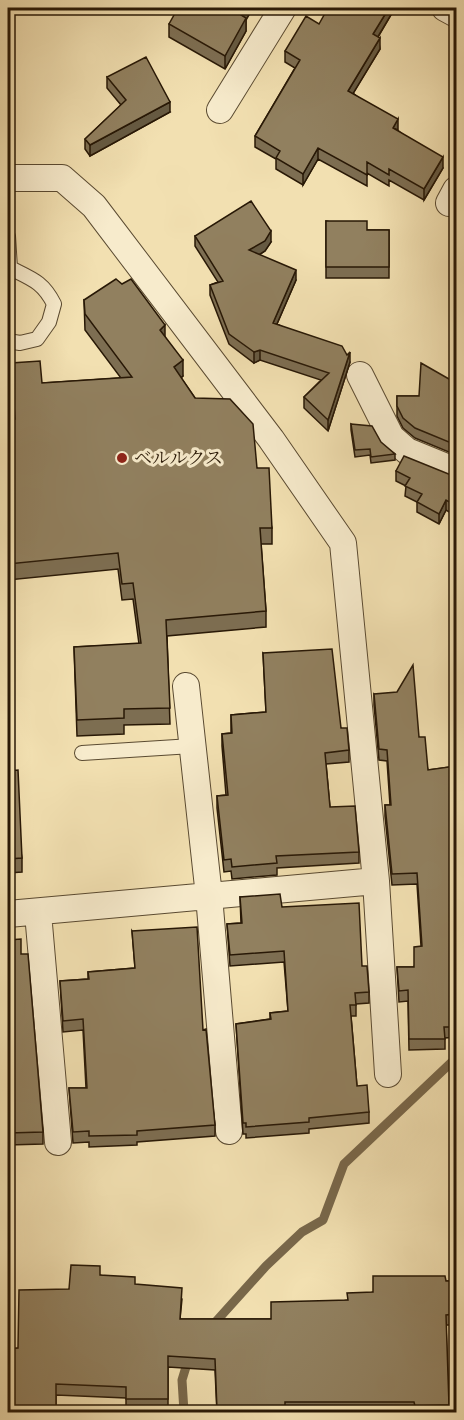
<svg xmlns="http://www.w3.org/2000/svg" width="464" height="1420" viewBox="0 0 464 1420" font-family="Vollkorn,'Noto Serif JP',serif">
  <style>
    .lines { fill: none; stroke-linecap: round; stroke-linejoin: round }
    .stream { stroke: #78674a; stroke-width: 9 }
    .lane-casing { stroke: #5a4a31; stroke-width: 16 }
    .street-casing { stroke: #5a4a31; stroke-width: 28 }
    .lane { stroke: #f7ebcc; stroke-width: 14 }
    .street { stroke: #f7ebcc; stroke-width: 26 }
    .wall { fill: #7d6e52; stroke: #281806; stroke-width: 1.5 }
    .shaded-wall { fill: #665a42; stroke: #281806; stroke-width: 1.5 }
    .building { fill: #91805f; stroke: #281806; stroke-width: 1.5 }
    .poi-dot { fill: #8f2418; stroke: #f7ebcc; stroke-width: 2 }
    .labels { text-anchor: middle; stroke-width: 6; stroke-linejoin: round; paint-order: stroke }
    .poi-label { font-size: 18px; fill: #281806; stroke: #f7ebcc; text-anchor: start }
  </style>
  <rect width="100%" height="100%" fill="#f2e0b1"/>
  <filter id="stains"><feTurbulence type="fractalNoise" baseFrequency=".00333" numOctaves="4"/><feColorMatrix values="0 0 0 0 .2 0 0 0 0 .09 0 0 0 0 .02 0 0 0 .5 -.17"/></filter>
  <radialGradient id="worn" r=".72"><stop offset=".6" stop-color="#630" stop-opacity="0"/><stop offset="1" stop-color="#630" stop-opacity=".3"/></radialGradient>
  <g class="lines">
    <path class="stream" d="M211,1327L266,1266L302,1232L323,1220L344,1164L456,1058
      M184,1412L182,1380L189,1357"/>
    <g class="lane-casing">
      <path id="lane" d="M8,236L10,268
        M8,341L20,343L37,339L49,322L54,304C43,282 32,279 10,268
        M82,753L192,746"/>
    </g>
    <g class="street-casing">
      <path id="street" d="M445,8L456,14
        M220,110L283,8
        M8,178H62L94,206L271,439L343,543L376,881L388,1074
        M449,203L456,190
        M360,375L391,437L407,451L456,471
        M186,686L209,896L229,1131
        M38,913L58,1142
        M8,914L376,881"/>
    </g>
    <use href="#lane" class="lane"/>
    <use href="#street" class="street"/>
  </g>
  <path class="wall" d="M395,8L378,37L380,49L353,93L443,168L424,200L389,180V186L367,173V186L318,159L303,185L276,169V159L255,147V136L295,68L285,62V51L319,24Z
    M246,20V31L225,69L169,37V24Z
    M107,77L170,112L90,156L85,149V139L121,105L107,88Z
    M326,221L367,230H389V278H326Z
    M195,236L271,242L265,251L259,255L296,280L277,324L350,362L328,431L304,408V397L321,380L260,360L254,363L229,344L210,295V285L218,282L195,246Z
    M84,300L165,337L183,376L181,378L195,398L257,468L272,528V544H261L266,611V627L167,636L170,724L124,725V734L77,736L74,647L139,644L133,599L122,600L118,569L8,580V419H14L11,379V363L42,383L121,378L85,330Z
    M456,383V455L415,438L403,428L397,416V396H419Z
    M351,424L395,454V460L371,463L370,455L355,457L351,430Z
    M396,471L456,476V516L446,510L439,524L417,512V502L405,496L406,486L396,481Z
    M263,653L341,728L349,750V762L326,764L330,807L359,852V863L277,868V875L232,879L231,871L224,872L217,808V796L226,795L222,746V734L231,733V715L266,712Z
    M374,694L419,737L428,770L456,766V998H455L456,1037L445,1038V1049L409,1050L408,1001L399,1002L397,967H414L421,946L417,884L392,885L385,816V805H390L387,761L379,760L374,705Z
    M8,771L22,858V872L8,873Z
    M240,897L282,907L362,966L369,992V1003L356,1004V1016H351L357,1086L369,1112V1123L309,1129V1133L246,1138V1134H243L236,1024L270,1019V1013L288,1011L284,962L230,966L227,924L241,923Z
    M132,931L203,1030L215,1125V1136L137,1142V1145L89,1147V1142L73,1143L69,1088H86L83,1030L63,1032L60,981L88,979V972L135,968Z
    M8,940L21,954L43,1132V1144L8,1145Z
    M100,1275L182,1299L180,1319H271L347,1300L373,1292L446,1281H456V1325H446L449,1413H217L215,1370L168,1367V1410H126V1398L56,1395V1413H8V1349L18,1348L69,1289Z"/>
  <path class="shaded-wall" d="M245,8H253L246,20V31L225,69V56L241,15Z
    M389,8H395L373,45V34Z
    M380,38V49L348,102V91Z
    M170,102V112L90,156V145Z
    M398,119V130L393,128Z
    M318,148V159L303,185V174Z
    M443,157V168L424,200V189Z
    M271,231V242L265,251L249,261V250Z
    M296,270V280L273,333V323Z
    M165,325V341L160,330Z
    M260,350V360L254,363V352Z
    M350,352V362L328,431V420Z
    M183,360V376L174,383V367Z
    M446,500V510L439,524V514Z"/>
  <path class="building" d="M178,8H245L241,15L246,18L225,56L169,24Z
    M328,8H389L373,34L380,38L348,91L398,119L393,128L443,157L424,189L389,169V175L367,162V175L318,148L303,174L276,158L280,151L255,136L300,60L285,51L306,16L319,24Z
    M146,57L170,102L90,145L85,139L126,100L107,77Z
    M251,201L271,231L265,241L249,250L296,270L273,323L342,346L347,355L350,352L328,420L304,397L329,373L260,350L254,352L229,334L210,285L223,281L195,236Z
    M326,221H367V230H389V267H326Z
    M116,279L122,284L131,279L165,325L160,330L183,360L174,367L195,398L230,399L253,424L257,468H269L272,528H260L266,611L166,620L170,708L124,709V718L77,720L74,647L141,643L133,583L122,584L118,553L8,564V419H15L11,363L40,361L42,383L132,377L85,314L84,300Z
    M421,363L456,383V445L415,428L403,418L397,406V396H419Z
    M351,424L372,426L381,442L395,454L371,457L370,449L355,450Z
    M404,456L451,475L456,476V506L446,500L439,514L417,502L422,494L405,486L410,478L396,471Z
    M332,649L341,728H347L349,750L325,753L330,807L355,806L359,852L276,856L277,863L232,867L231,859L224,860L217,796L228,795L222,734L232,733L231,715L266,712L263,653Z
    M413,665L419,737H425L428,770L456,766V987L454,988L456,1027H444L445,1039H409L408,990L399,991L397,967H414V947L422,946L417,873L392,874L385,805H391L387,750L379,749L374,694L397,692Z
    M18,770L22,858L8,859V771Z
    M280,894L282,907L359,903L362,966H367L369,992L355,993L356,1005H350L357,1086L367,1085L369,1112L309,1118V1122L246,1127V1123H243L236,1024L271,1019L270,1013L288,1011L284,951L230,955L227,924L242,923L240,897Z
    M197,927L203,1030L206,1029L215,1125L137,1131V1135L89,1136V1131L73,1132L69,1088H87L83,1019L63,1021L60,981L89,979L88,972L135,968L132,931Z
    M21,939V954H28L43,1132L8,1133V940Z
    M71,1265L100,1266V1275L135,1277V1284L182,1288L180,1319H271V1302L348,1300L347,1293L373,1292V1276H445L446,1281H456V1314L446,1315L449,1405L415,1406L414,1402H285V1408L217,1410L215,1359L168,1356V1399H126V1387L56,1384V1409L8,1408V1349L18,1348L19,1290L69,1289Z"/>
  <circle class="poi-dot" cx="122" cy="458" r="6"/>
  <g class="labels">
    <g class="poi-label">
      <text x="134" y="464">ベルルクス</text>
    </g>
  </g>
  <rect width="464" height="1420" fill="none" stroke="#f2e0b1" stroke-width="30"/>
  <rect x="9" y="9" width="446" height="1402" fill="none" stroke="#281806" stroke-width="3"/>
  <rect x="15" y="15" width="434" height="1390" fill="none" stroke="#281806" stroke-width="1.5"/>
  <rect width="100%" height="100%" filter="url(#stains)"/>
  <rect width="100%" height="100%" fill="url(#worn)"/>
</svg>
